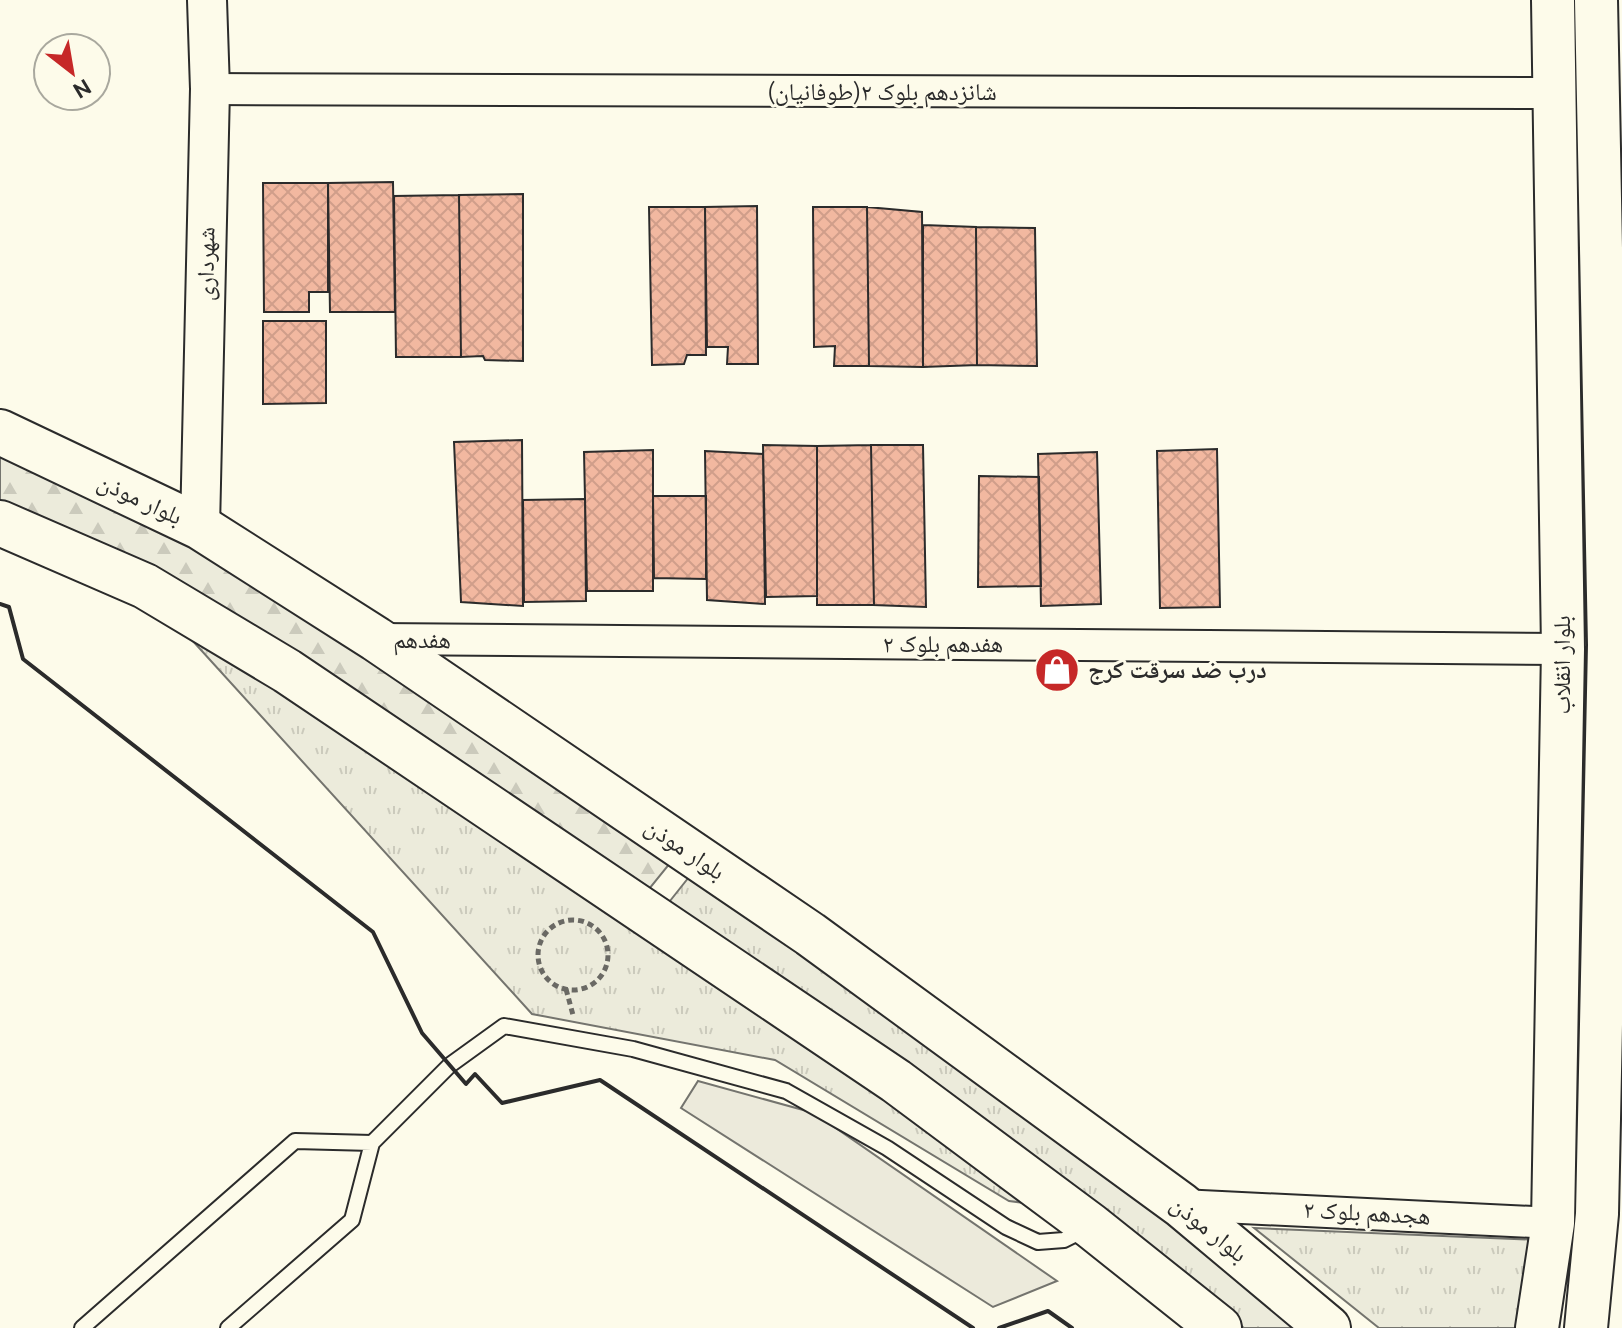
<svg xmlns="http://www.w3.org/2000/svg" width="1622" height="1328" viewBox="0 0 1622 1328" font-family="Ubuntu,'Noto Naskh Arabic',sans-serif">
  <style>
    .grass { fill: url(#grass-tufts); stroke: #74746e; stroke-width: 2 }
    .forest { fill: url(#forest-firs); stroke: #74746e; stroke-width: 2 }
    .parking { fill: #eceadb; stroke: #74746e; stroke-width: 2 }
    .building { fill: url(#building-cross-hatch); stroke: #2b2b2b; stroke-width: 2 }
    .lines { fill: none; stroke-linecap: round; stroke-linejoin: round }
    .service-casing { stroke: #2b2b2b; stroke-width: 18 }
    .minor-casing { stroke: #2b2b2b; stroke-width: 34 }
    .tertiary-casing { stroke: #2b2b2b; stroke-width: 42 }
    .secondary-casing { stroke: #2b2b2b; stroke-width: 46 }
    .primary-casing { stroke: #2b2b2b; stroke-width: 48 }
    .path { stroke: #6a6964; stroke-width: 5; stroke-dasharray: 6 4; stroke-linecap: butt }
    .service { stroke: #fdfbea; stroke-width: 14 }
    .minor { stroke: #fdfbea; stroke-width: 30 }
    .tertiary { stroke: #fdfbea; stroke-width: 38 }
    .secondary { stroke: #fdfbea; stroke-width: 42 }
    .primary { stroke: #fdfbea; stroke-width: 44 }
    .wall { stroke: #2b2b2b; stroke-width: 4 }
    .labels { text-anchor: middle; stroke-width: 6; stroke-linejoin: round; paint-order: stroke }
    .street-label { font-size: 24px; fill: #2b2b2b; stroke: #fdfbea }
    .poi-label { font-size: 24px; font-weight: bold; fill: #2b2b2b; stroke: #fdfbea; text-anchor: start }
  </style>
  <defs>
    <pattern id="grass-tufts" width="24" height="20" patternUnits="userSpaceOnUse" patternTransform="scale(2)"><rect width="24" height="20" fill="#ecebdb"/><path d="M3 7l-1-3M5 7V3M7 7l1-3M15 17l-1-3M17 17v-4M19 17l1-3" fill="none" stroke="#cbcabc"/></pattern>
    <pattern id="forest-firs" width="22" height="20" patternUnits="userSpaceOnUse" patternTransform="scale(2)"><rect width="22" height="20" fill="#ecebdb"/><path d="M5 1l3.5 6h-7zM16 11l3.5 6h-7z" fill="#cbcabc"/></pattern>
    <pattern id="building-cross-hatch" width="8" height="8" patternUnits="userSpaceOnUse" patternTransform="scale(2)"><rect width="8" height="8" fill="#f2b8a0"/><path d="M0 0l8 8M0 8l8-8" fill="none" stroke="#d09e8a"/></pattern>
  </defs>
  <rect width="100%" height="100%" fill="#fdfbea"/>
  <path class="grass" d="M181,628L643,919L1033,1204L1009,1201L775,1060L532,1014Z
    M689,877L900,1022L1106,1169L1305,1328H1244L1076,1198L666,906Z
    M1254,1228L1540,1240L1522,1328H1379Z"/>
  <path class="forest" d="M0,445L195,537L675,857L641,899L0,511Z"/>
  <path class="parking" d="M698,1081L814,1113L1057,1281L993,1307L681,1108Z"/>
  <path class="building" d="M393,182L395,312H330L328,183Z
    M263,183H328V292H309V312H264Z
    M523,194V361L485,360L483,356L461,357L459,195Z
    M459,195L461,357H396L394,196Z
    M757,206L758,364H727L728,347H707L705,207Z
    M649,207H705L706,355H687L684,364L652,365Z
    M813,207H867L869,366H834L835,346L814,347Z
    M867,207L922,212L923,367L869,366Z
    M923,225L976,227L977,365L923,367Z
    M976,227L1035,228L1037,366L977,365Z
    M263,321H326V403L263,404Z
    M522,440L523,606L461,602L454,442Z
    M763,445L817,446V596L766,597Z
    M871,445H923L926,607L874,605Z
    M871,445L874,605H817V446Z
    M1217,449L1220,607L1160,608L1157,451Z
    M653,450V591H587L584,452Z
    M705,451L763,454L765,604L707,600Z
    M1097,452L1101,604L1041,606L1038,454Z
    M979,476L1039,477L1041,586L978,587Z
    M653,496H706V579L654,578Z
    M585,499L586,601L524,602L523,500Z"/>
  <g class="lines">
    <g class="service-casing">
      <path id="service" d="M372,1143L450,1065L504,1026L633,1049L786,1091L887,1148L1006,1227L1038,1242L1064,1240L1086,1229
        M82,1328L295,1141L372,1143L352,1220L228,1328"/>
    </g>
    <g class="minor-casing">
      <path id="minor" d="M210,89L1554,93
        M377,639L1563,649
        M1181,1205L1553,1223"/>
    </g>
    <g class="tertiary-casing">
      <path id="tertiary" d="M200,527L210,89L207,0"/>
    </g>
    <g class="secondary-casing">
      <path id="secondary" d="M1537,1328L1553,1223L1563,649L1553,0
        M1586,1328L1597,1214L1609,645L1596,0"/>
    </g>
    <g class="primary-casing">
      <path id="primary" d="M0,432L200,527L376,639L810,934L1181,1205L1328,1328
        M0,523L145,586L287,671L896,1081L1091,1226L1219,1328"/>
    </g>
    <path class="path" d="M538 955a35 35 0 1 1 70 0a35 35 0 1 1-70 0Z
      M566,989L573,1015"/>
    <use href="#service" class="service"/>
    <use href="#minor" class="minor"/>
    <use href="#tertiary" class="tertiary"/>
    <use href="#secondary" class="secondary"/>
    <use href="#primary" class="primary"/>
    <path class="wall" d="M0,604L9,607L23,659L373,932L422,1033L466,1084L475,1074L502,1103L600,1080L973,1328
      M999,1328L1048,1311L1072,1328"/>
  </g>
  <defs>
    <g id="shop-disc" transform="scale(2.3)"><circle r="9.5" fill="#c62828" stroke="#fdfbea"/><path d="M-5-2.5h2.3a2.7 3.5 0 0 1 5.4 0H5L5.5 6h-11ZM-1.5-2.5h3a1.5 2.3 0 0 0-3 0Z" fill="#fff"/></g>
  </defs>
  <g fill-rule="evenodd">
    <use href="#shop-disc" x="1057" y="670"/>
  </g>
  <g class="labels">
    <g class="street-label">
      <text x="882" y="100">شانزدهم بلوک ۲(طوفانیان)</text>
      <text transform="translate(206 264) rotate(-89)" y="8">شهرداری</text>
      <text transform="translate(140 499) rotate(25)" y="8">بلوار موذن</text>
      <text x="422" y="648">هفدهم</text>
      <text x="943" y="652">هفدهم بلوک ۲</text>
      <text transform="translate(1562 665) rotate(-90)" y="8">بلوار انقلاب</text>
      <text transform="translate(685 849) rotate(34)" y="8">بلوار موذن</text>
      <text transform="translate(1367 1213) rotate(3)" y="8">هجدهم بلوک ۲</text>
      <text transform="translate(1209 1229) rotate(39)" y="8">بلوار موذن</text>
    </g>
    <g class="poi-label">
      <text x="1088" y="678">درب ضد سرقت کرج</text>
    </g>
  </g>
  <g transform="translate(72 72) rotate(149)"><circle r="38" fill="#fdfbea" stroke="#a9a89e" stroke-width="2"/>
  <path d="M0-6L14 30L0 20L-14 30Z" fill="#c62828"/>
  <text y="-12" font-size="22" font-weight="bold" text-anchor="middle" fill="#2b2b2b">N</text>
  </g>
</svg>
